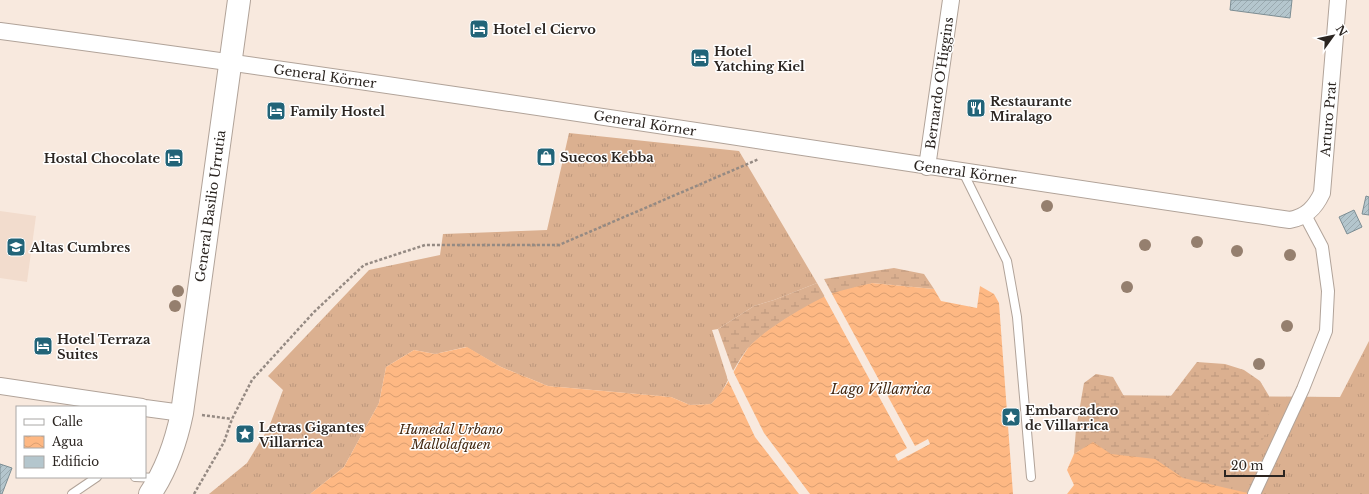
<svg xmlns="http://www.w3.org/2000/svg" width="1369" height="494" viewBox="0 0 1369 494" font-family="'Libre Baskerville',serif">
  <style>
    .built { fill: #f2dccd }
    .grass { fill: url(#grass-tufts) }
    .wetland { fill: url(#wetland-marsh) }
    .water { fill: url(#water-waves) }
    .pier { fill: #f8e9de }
    .building { fill: url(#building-hatch); stroke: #7c8d93 }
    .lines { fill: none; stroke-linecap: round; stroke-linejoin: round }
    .service-casing { stroke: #b1a399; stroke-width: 10 }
    .pedestrian-casing { stroke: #b1a399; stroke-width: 14 }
    .minor-casing { stroke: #b1a399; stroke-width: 18 }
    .secondary-casing { stroke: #b1a399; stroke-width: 24 }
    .path { stroke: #958a83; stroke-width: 2.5; stroke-dasharray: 3 2; stroke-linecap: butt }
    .service { stroke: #fff; stroke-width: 8 }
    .pedestrian { stroke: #fff; stroke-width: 12 }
    .minor { stroke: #fff; stroke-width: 16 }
    .secondary { stroke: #fff; stroke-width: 22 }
    .tree { fill: #957f6e }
    .labels { text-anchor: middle; stroke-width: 3; stroke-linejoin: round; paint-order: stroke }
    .poi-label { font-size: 13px; font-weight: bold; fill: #2b2521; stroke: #fff; text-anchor: start }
    .street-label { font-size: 13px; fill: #2b2521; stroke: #fff }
    .park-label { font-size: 13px; font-style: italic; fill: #442912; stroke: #fff }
    .water-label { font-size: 14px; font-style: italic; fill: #442912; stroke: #fff }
  </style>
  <defs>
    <pattern id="grass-tufts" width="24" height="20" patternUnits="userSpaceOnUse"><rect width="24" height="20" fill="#dbb090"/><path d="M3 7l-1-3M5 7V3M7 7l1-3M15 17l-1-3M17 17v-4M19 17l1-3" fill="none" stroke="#bc977c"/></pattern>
    <pattern id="wetland-marsh" width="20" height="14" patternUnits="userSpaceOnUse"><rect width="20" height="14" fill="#dbb090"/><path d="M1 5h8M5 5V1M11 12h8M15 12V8" fill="none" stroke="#bc977c"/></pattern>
    <pattern id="water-waves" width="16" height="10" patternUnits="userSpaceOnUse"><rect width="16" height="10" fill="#feb883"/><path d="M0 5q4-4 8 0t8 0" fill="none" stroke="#da9e71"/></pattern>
    <pattern id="building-hatch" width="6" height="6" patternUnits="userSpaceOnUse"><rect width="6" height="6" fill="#b4c6cd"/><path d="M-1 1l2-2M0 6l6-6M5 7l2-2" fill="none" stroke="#9baab0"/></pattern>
  </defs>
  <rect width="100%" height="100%" fill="#f8e9de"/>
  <path class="built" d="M0,211L36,216L27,282L0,278Z"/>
  <path class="grass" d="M569,133L739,151L817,283L774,300L754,306L718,329L712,330L728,380L720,395L711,404L690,405L671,397L548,386L501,367L466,347L435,354L414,350L386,367L379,403L344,467L310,494H209L247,463L269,427L283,390L268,376L369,270L440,255L443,234L547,230Z
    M1369,341V494H1076L1085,395L1340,397Z"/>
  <path class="wetland" d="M894,268L924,274L934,289L872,283L832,294L824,279Z
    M817,283L825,297C799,311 772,325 750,346C743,353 738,363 733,371L718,329L754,306L774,300Z
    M1197,362L1225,364L1244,370L1260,381L1269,396L1268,431L1257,449L1236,472L1232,490L1183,478L1155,459L1111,454L1093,442L1074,454L1076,429L1084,383L1096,374L1113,377L1125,398L1150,403L1171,396Z"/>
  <path class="water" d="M872,283L934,289L941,301L977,308L980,286L994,294L999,303L1013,494H310L344,467L379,403L386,367L414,350L435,354L467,347L501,367L548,386L671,397L690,405L711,404C727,389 735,366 748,348C762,331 812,301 833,293C846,289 859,286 872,283Z
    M1093,442L1111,454L1155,459L1183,478L1252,494H1067L1074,485L1067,470L1074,454Z"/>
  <path class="pier" d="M831,292L915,446L928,439L930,444L898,461L895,455L907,448L824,296Z
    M732,369L764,433L810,494H799L755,437L728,380L727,377Z"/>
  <path class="building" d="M1231,0H1292L1290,18L1230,10Z
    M1366,196L1369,197V215L1362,214Z
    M1354,210L1362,227L1347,234L1339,217Z
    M0,464L12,468L2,494H0Z"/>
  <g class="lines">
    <g class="service-casing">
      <path id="service" d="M963,172L1007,261L1017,317L1031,477
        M135,477L157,478
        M72,494L97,477"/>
    </g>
    <g class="pedestrian-casing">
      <path id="pedestrian" d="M1254,494L1303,389L1326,331L1328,291L1322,247L1305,215"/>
    </g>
    <g class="minor-casing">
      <path id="minor" d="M0,31C431,88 860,157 1290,220C1306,217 1315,208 1322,193L1338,0
        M927,167L951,0
        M0,386L142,407
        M145,408L182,413"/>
    </g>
    <g class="secondary-casing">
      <path id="secondary" d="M150,494C167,469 176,442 182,413L239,0"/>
    </g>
    <path class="path" d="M202,415L232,419
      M194,494L224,442L232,419L252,380L314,312L364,265L425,245H559L759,159"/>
    <use href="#service" class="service"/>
    <use href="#pedestrian" class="pedestrian"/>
    <use href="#minor" class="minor"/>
    <use href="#secondary" class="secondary"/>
  </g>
  <g class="tree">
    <circle cx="1047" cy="206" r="6"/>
    <circle cx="1197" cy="242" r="6"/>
    <circle cx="1145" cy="245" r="6"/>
    <circle cx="1237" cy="251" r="6"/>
    <circle cx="1290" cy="255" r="6"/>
    <circle cx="1127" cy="287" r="6"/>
    <circle cx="178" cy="291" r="6"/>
    <circle cx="175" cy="306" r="6"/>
    <circle cx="1287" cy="326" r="6"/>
    <circle cx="1259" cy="364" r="6"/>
  </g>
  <defs>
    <g id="hotel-square" transform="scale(1)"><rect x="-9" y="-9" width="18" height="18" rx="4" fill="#226478" stroke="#fff"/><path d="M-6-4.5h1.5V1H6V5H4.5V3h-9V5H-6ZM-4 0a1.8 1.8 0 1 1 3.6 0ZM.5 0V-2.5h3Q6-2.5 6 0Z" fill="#fff"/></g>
    <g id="restaurant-square" transform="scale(1)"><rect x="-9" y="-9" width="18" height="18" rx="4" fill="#226478" stroke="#fff"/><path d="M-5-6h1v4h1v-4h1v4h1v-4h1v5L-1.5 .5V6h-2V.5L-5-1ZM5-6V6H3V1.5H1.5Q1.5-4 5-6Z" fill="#fff"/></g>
    <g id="shop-square" transform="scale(1)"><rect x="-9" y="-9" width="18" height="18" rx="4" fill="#226478" stroke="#fff"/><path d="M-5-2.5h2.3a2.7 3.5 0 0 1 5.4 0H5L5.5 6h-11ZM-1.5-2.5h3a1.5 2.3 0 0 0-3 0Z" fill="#fff"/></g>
    <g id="school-square" transform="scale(1)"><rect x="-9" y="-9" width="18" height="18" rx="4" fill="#226478" stroke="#fff"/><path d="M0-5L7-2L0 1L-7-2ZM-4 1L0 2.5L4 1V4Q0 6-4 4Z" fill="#fff"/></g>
    <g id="sight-square" transform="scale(1)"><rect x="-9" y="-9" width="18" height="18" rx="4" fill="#226478" stroke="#fff"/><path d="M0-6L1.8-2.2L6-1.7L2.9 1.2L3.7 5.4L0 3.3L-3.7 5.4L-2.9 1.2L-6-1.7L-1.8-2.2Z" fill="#fff"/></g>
  </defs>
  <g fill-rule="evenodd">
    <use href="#hotel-square" x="479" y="29"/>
    <use href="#hotel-square" x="700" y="58"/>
    <use href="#restaurant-square" x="976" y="108"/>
    <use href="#hotel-square" x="276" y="111"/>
    <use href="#shop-square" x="546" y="157"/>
    <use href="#hotel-square" x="174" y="158"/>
    <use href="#school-square" x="16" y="247"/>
    <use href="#hotel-square" x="43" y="346"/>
    <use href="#sight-square" x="1011" y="417"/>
    <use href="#sight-square" x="245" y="434"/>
  </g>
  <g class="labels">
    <g class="poi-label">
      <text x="493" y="34">Hotel el Ciervo</text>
      <text x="714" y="56">Hotel<tspan x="714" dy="15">Yatching Kiel</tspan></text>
      <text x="990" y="106">Restaurante<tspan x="990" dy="15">Miralago</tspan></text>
      <text x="290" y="116">Family Hostel</text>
      <text x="560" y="162">Suecos Kebba</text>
      <text x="160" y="163" text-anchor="end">Hostal Chocolate</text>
      <text x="30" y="252">Altas Cumbres</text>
      <text x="57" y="344">Hotel Terraza<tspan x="57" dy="15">Suites</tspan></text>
      <text x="1025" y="415">Embarcadero<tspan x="1025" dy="15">de Villarrica</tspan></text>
      <text x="259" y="432">Letras Gigantes<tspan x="259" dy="15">Villarrica</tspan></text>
    </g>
    <g class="street-label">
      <text transform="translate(325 76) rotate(8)" y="5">General Körner</text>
      <text transform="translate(939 83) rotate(-82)" y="5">Bernardo O'Higgins</text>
      <text transform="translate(1328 119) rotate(-85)" y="5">Arturo Prat</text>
      <text transform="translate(645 123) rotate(9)" y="5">General Körner</text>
      <text transform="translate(965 172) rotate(8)" y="5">General Körner</text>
      <text transform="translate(210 206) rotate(-82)" y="5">General Basilio Urrutia</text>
    </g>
    <g class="park-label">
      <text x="451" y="434">Humedal Urbano<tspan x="451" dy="15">Mallolafquen</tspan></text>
    </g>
    <g class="water-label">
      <text x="881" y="394">Lago Villarrica</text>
    </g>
  </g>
  <rect x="16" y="406" width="130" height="72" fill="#ffffff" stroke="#aaa8a6"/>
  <rect x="24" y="419" width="20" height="6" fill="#ffffff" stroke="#aaa8a6"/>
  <text x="52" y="426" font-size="12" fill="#2b2521">Calle</text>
  <rect x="24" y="436" width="20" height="12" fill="url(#water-waves)" stroke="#aaa8a6"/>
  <text x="52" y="446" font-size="12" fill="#2b2521">Agua</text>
  <rect x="24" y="456" width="20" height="12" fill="#b4c6cd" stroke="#aaa8a6"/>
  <text x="52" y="466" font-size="12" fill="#2b2521">Edificio</text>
  <g transform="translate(1333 36) rotate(57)" stroke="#ffffff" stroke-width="3" paint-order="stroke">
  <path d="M0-3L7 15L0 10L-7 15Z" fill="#2b2521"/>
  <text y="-6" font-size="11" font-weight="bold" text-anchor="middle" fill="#2b2521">N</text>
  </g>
  <path d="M1225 470v6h59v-6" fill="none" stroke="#2b2521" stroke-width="2"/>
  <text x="1231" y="470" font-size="12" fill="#2b2521" stroke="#ffffff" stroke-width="3" paint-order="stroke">20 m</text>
</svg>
